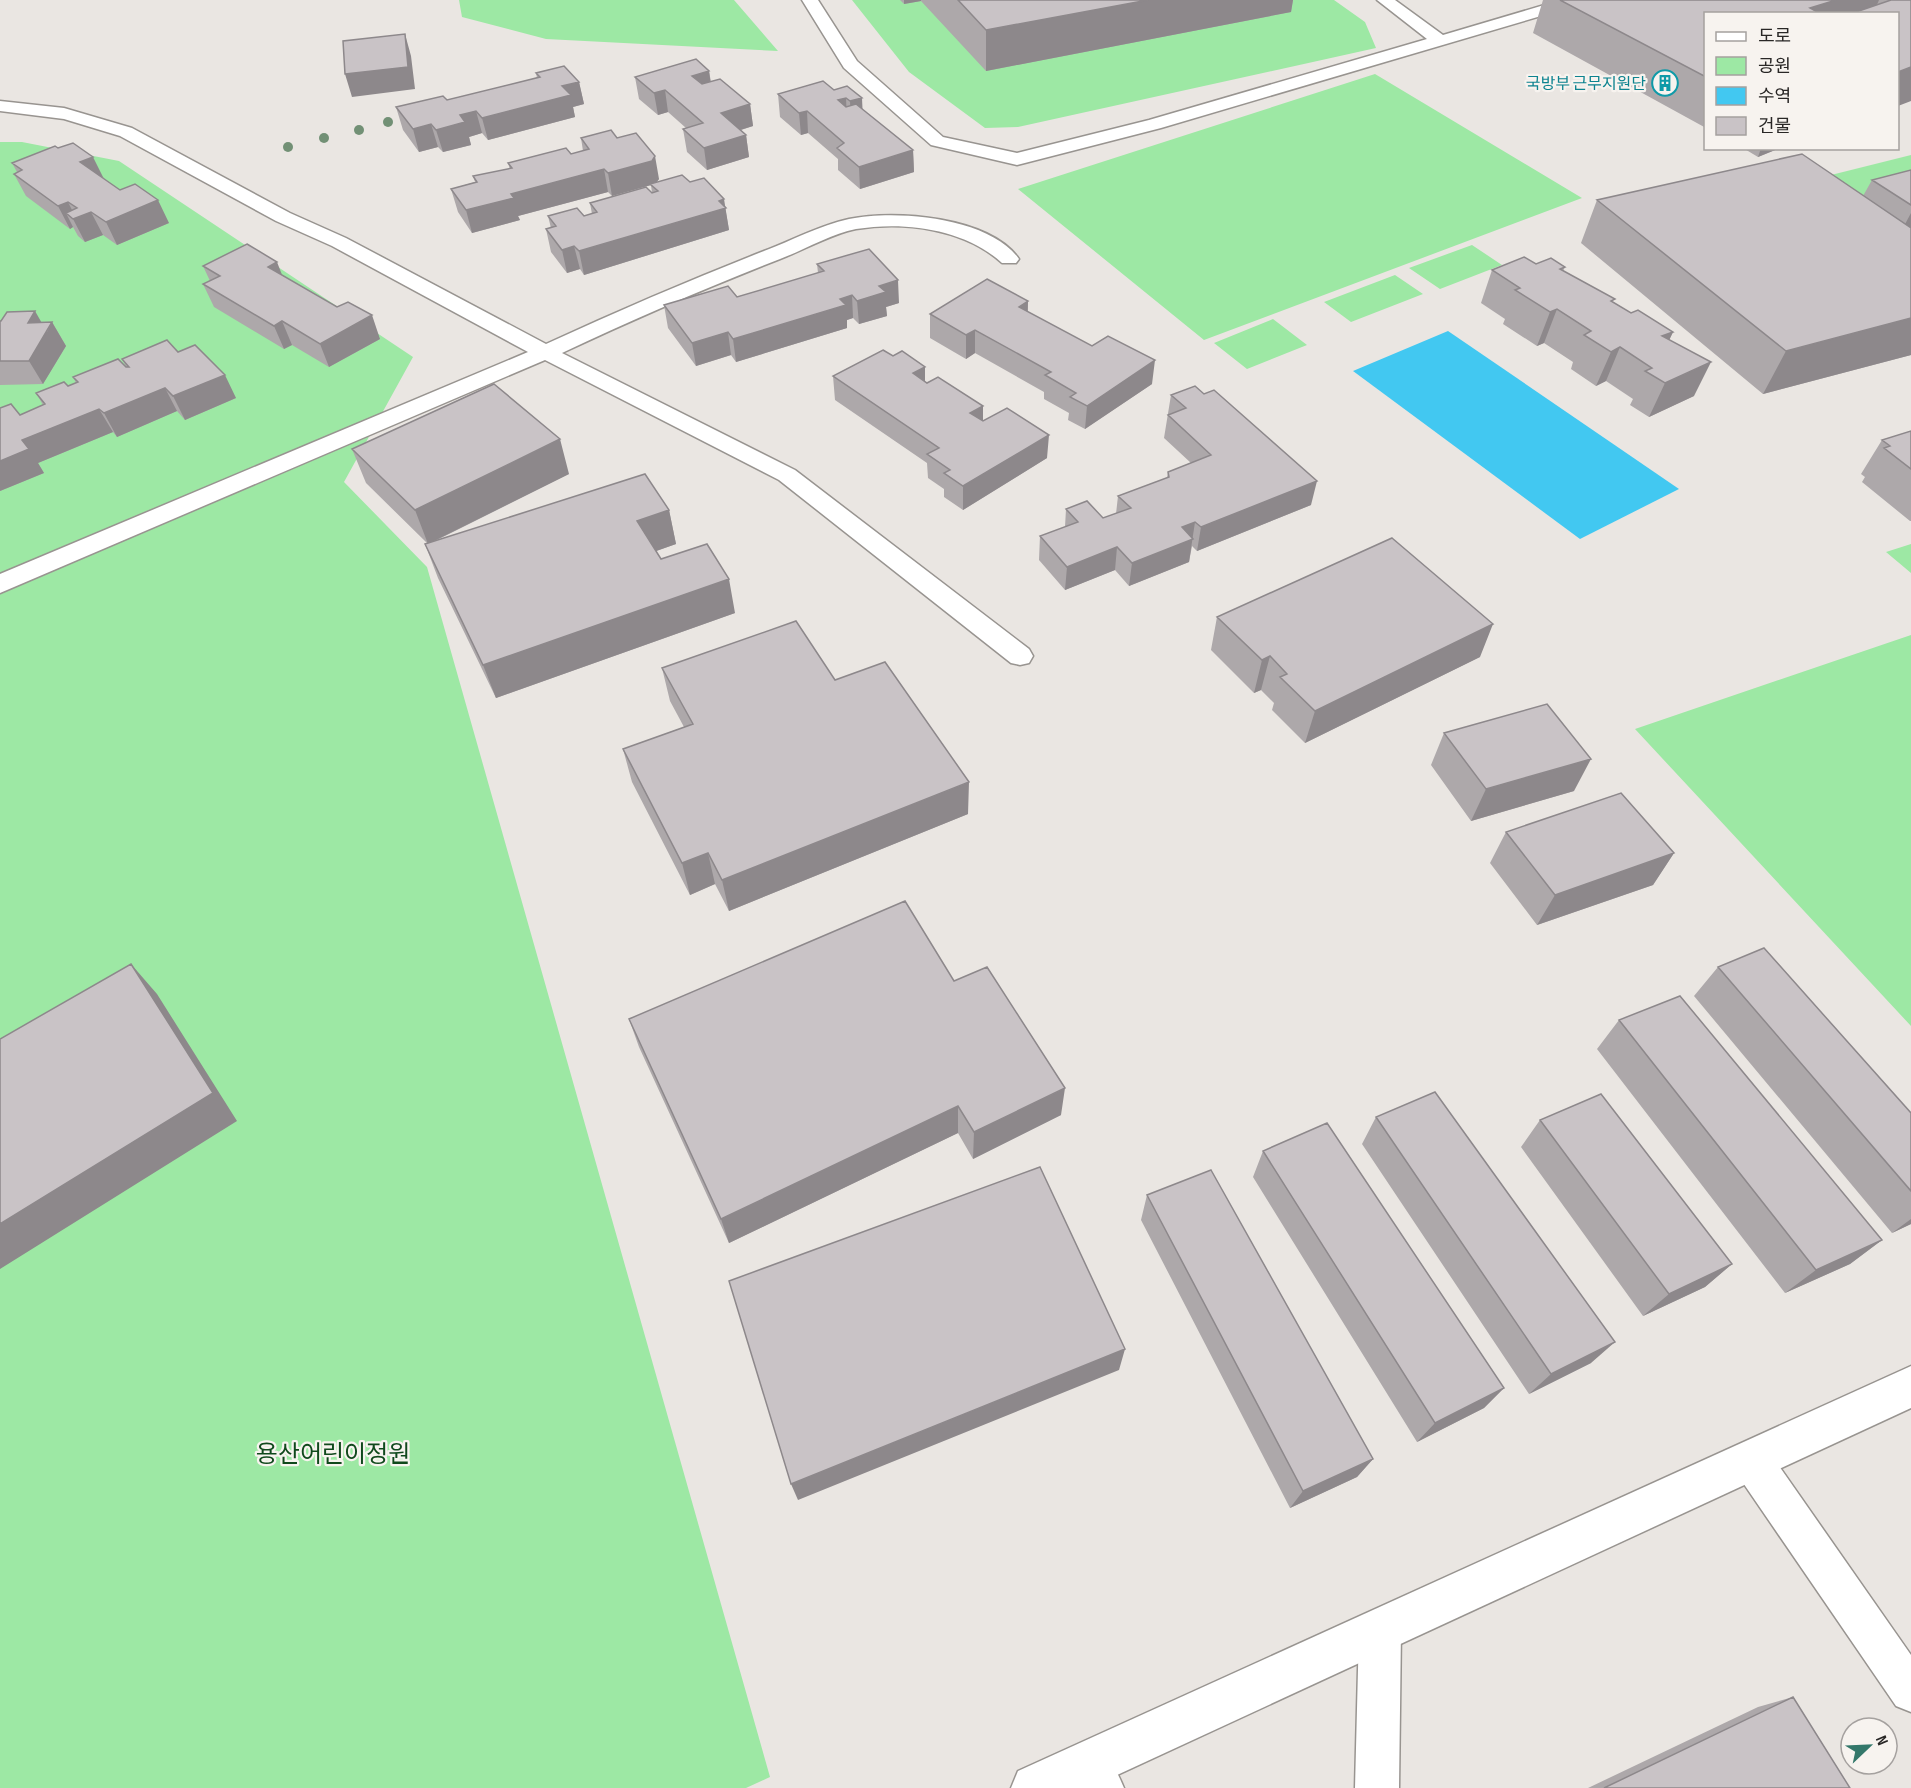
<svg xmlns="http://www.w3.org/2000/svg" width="1911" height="1788" viewBox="0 0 1911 1788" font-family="'Sofia Sans Condensed','Noto Sans KR',sans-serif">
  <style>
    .green { fill: #9de8a4 }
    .water { fill: #42c8f1 }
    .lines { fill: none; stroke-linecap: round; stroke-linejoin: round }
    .lane-casing { stroke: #989490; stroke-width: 3 }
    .street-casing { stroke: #989490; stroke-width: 3 }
    .lane { fill: #fff; fill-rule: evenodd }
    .street { fill: #fff; fill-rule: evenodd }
    .tree { fill: #729075 }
    .wall { fill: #ada8aa }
    .shaded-wall { fill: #8d888b }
    .building { fill: #c9c3c6; stroke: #8d888b; stroke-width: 1.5 }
    .labels { text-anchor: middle; stroke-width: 4.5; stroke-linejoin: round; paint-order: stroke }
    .far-culture-label { font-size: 16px; fill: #0d838f; stroke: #f7f3ef; text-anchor: end }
    .near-park-label { font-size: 24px; fill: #10491c; stroke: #f7f3ef }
  </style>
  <rect width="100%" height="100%" fill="#eae6e2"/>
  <path class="green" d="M459,0H734L778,51L546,39L462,17Z
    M852,0H1334L1365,22L1376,48L1018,127L985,128L909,72Z
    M1375,74L1582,198L1204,340L1018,189Z
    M0,142H22L119,161L413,357L344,482L427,567L770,1777L746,1788H0Z
    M1911,155V191L1851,207L1811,180Z
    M1472,245L1502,265L1440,289L1409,268Z
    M1395,275L1423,294L1351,322L1324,302Z
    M1273,319L1307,345L1247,369L1214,343Z
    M1911,544V573L1886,552Z
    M1911,635V1026L1635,729Z"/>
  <path class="water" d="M1448,331L1679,489L1580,539L1353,371Z"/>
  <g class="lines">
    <g class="lane-casing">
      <path id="lane" d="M802,0H818L857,61L943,137L1017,153L1149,120L1427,39L1377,0H1395L1443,35L1561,0H1587L1585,3L1161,128L1017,165L931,145L844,68Z
        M0,101L64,108L132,128L290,213L346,238L546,344C618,311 690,280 764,251C791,241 820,225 849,219C895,209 990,217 1019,259L1016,263H1002C965,229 905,221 856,229C831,234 804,250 780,259C706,288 634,319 562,353L795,470L1029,649L1033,656L1029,663L1020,665L1011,663L779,480L545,360L0,593V574L528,352L332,246L276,221L120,136L64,119L0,111Z
        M1751,1441L1765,1446L1911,1655V1712L1896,1706L1737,1474L1732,1460L1737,1446Z
        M1380,1609L1395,1615L1401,1630L1399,1788H1355L1359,1630L1365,1615Z
        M1086,1742C1108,1751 1115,1767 1124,1788H1076L1064,1764L1071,1749Z"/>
    </g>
    <g class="street-casing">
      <path id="street" d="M1911,1366V1408L1089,1788H1011L1018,1771Z"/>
    </g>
    <use href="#lane" class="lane"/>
    <use href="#street" class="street"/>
  </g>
  <g class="tree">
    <circle cx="388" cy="122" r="5"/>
    <circle cx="359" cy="130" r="5"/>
    <circle cx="324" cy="138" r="5"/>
    <circle cx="288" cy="147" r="5"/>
  </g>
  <path class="wall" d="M900,0H1293L1291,12L986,71L921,1L904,4Z
    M1543,0H1911V101L1706,14V128L1533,33Z
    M709,71L711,82L750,104L753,126L741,130L746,135L749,157L707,170L687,152L683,129L686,128L668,112L658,115L639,99L635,77Z
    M536,73L579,82L584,104L573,107L575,117L488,140L482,133L469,137L471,145L443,152L438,147L419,152L403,130L396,107L447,100L537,78Z
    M823,81L834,90L847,86L862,98V109L913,150L914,172L860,189L838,170V159L808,133L801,135L780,117L778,94Z
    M581,138H617L659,179L657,182H690L725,207L729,230L584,275L580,269L567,273L551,252L546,229L551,228L548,216H584L592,214L590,203L652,193L651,185L612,196L608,192L518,216L520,220L472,233L458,212L451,189L475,182L473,176L510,169L508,163L571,154L583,151Z
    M58,148L104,179L169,223L117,245L103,235L85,242L78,236L73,227L70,229L26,196L14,174L17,172L12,163Z
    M1743,148H1780L1758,157Z
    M1911,170V355L1763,394L1581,243L1597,200L1863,196L1872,180Z
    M817,264L899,303L886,307L887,316L859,324L853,318L847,320V328L736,362L731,355L696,366L668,328L664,305L737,297L818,273Z
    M1536,264L1565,267L1563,271L1631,313L1673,332L1669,340L1694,396L1649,417L1630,405L1633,399L1606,381L1596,386L1571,369L1573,362L1544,343L1537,346L1503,324L1505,319L1481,303L1492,270Z
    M203,266L282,275L380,339L329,367L292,345L284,349L214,307L203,284L210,281Z
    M1028,301V312L1152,384L1085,429L1068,420L1069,413L1044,399V392L975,353L966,359L930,338V314Z
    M0,321L52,322L66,346L43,384L0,385Z
    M178,352L236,398L185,420L177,411L117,437L113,432L38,463L44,473L0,491L20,415L43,405L36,393L68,386L76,383L73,377L126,367L122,359Z
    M893,356L925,367V382L983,421L1047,458L963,510L944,497V489L928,478L927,463L835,400L833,376Z
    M1171,395L1311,505L1197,551L1192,546L1189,562L1129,586L1115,570L1065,590L1039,560L1040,536L1065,527L1066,509L1103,518L1116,514L1118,496L1167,478L1168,472L1191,463L1164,438Z
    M1911,431V521H1910L1862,482L1865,477L1861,474L1882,440Z
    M352,449L569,474L433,542L669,510L676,544L656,551L661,559L735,613L496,698L438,578L425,544L427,543L366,483Z
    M1217,617L1480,657L1305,743L1272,710L1274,703L1261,690L1254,693L1211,650Z
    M662,668L835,680L968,814L729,911L715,884L690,895L632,782L623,749L684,727L670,701Z
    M1444,733L1574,791L1471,821L1431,765Z
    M1506,832L1674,853L1653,885L1537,925L1490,863Z
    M1718,967L1911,1113V1224L1892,1233L1694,996Z
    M954,981L1061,1115L973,1159L958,1133L729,1243L639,1047L629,1019Z
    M1619,1020L1882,1240L1850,1264L1785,1293L1597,1049Z
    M1376,1117L1591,1363L1529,1394L1362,1144Z
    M1540,1120L1732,1264L1705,1287L1643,1316L1521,1147Z
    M1263,1151L1504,1388L1484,1408L1417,1442L1253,1177Z
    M1147,1195L1373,1459L1357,1477L1290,1508L1141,1220Z
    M1793,1697L1850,1788H1588L1758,1707Z"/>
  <path class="shaded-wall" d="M904,0H921V1L904,4Z
    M1148,0H1293L1291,12L986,71V30Z
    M1836,0H1879L1873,14H1808L1810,8Z
    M405,34L411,56L415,89L352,97L345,74Z
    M1911,67V101L1898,106V72Z
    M709,71L712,93L692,76Z
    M579,82L584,104L573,107L575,117L488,140L482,118L562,86Z
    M665,90L668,112L658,115L654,93Z
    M846,98L847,120L838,100Z
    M862,98L863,120L851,124L850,101Z
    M750,104L753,126L724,135L721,113Z
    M476,111L482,133L469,137L471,145L443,152L436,130L460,115Z
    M807,111L808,133L801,135L799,113Z
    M431,124L438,147L419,152L413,129Z
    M746,135L749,157L707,170L704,148Z
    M1761,148H1780L1758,157Z
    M913,150L914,172L860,189L859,167Z
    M655,156L659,179L655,184H650L651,185L612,196L608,173Z
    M93,157L104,179L80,162Z
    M604,169L608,192L518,216L520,220L472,233L466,210L511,194Z
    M724,199L729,230L584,275L579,251Z
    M158,200L169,223L117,245L106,222Z
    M68,202L76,218L91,212L103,235L85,242L73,219L66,213L73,227L70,229L58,206Z
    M1911,213V237L1896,241Z
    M574,246L580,269L567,273L562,250Z
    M277,262L286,285L268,267Z
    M898,280L899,303L886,307L887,316L859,324L857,301L879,286Z
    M852,295L853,318L847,320V328L736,362L733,339Z
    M1028,301L1027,324L1019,307Z
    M1557,309L1544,343L1537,346L1550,312Z
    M35,311L47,332L52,322L66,346L43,384L29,361L28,323Z
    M372,315L380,339L329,367L320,344Z
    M1911,318V355L1763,394L1786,351Z
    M282,321L292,345L284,349L274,326Z
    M975,330V353L966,359V335Z
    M728,332L731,355L696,366L692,343Z
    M1673,332L1657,366L1662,336Z
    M1620,347L1606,381L1596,386L1611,352Z
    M1155,360L1152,384L1085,429L1087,406Z
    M1711,362L1694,396L1649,417L1665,383Z
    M925,367V390L913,373Z
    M225,375L236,398L185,420L173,396Z
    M165,388L177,411L117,437L104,413Z
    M983,406V429L970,413Z
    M99,409L113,432L38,463L44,473L0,491V461L22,440Z
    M1049,435L1047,458L963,510V486Z
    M560,439L569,474L428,544L415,510Z
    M1317,481L1311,505L1197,551L1201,527Z
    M669,510L676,544L645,555L637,521Z
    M1195,522L1189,562L1129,586L1132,563L1182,527Z
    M1117,547L1115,570L1065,590L1067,567Z
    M729,579L735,613L496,698L483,665Z
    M1493,624L1480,657L1305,743L1315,711Z
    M1270,656L1261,690L1254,693L1262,660Z
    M1591,759L1574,791L1471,821L1486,789Z
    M969,782L968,814L729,911L722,880Z
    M708,853L715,884L690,895L682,863Z
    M1674,853L1653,885L1537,925L1555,895Z
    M131,964L157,994L237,1121L0,1269V1224Z
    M1065,1088L1061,1115L973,1159L974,1132Z
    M958,1106V1133L729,1243L721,1219Z
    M1911,1219V1224L1892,1233Z
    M1882,1240L1850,1264L1785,1293L1816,1270Z
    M1732,1264L1705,1287L1643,1316L1669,1294Z
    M1615,1342L1591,1363L1529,1394L1551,1374Z
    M1125,1349L1119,1370L798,1500L791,1484Z
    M1504,1388L1484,1408L1417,1442L1435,1423Z
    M1373,1459L1357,1477L1290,1508L1303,1491Z"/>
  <path class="building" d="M958,0H1148L986,30Z
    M1560,0H1836L1810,8L1821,14H1706V77Z
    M1891,0H1911V67L1898,72V14H1850Z
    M405,34L408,67L345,74L343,41Z
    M696,59L709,71L692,76L702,84L720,79L750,104L721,113L746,135L704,148L683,129L703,123L665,90L654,93L635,77Z
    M564,66L579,82L562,86L571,95L482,118L476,111L460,115L465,122L436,130L431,124L413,129L396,107L443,96L447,100L540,77L536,73Z
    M823,81L834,90L847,86L862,98L850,101L846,98L838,100L846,107L856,104L913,150L859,167L837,148L844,143L807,111L799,113L778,94Z
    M611,130L617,138L636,133L655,156L652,161L608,173L604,169L511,194L514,198L466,210L451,189L477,182L473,176L512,168L508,163L566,148L571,154L589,149L581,138Z
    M73,143L93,157L80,162L120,190L135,184L158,200L106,222L91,212L73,219L66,213L77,208L68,202L58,206L14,174L22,170L12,163L55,146L58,148Z
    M1802,154L1911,228V318L1786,351L1597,200Z
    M1911,170V205L1872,180Z
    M682,175L690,182L704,178L724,199L719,201L726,208L579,251L574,246L562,250L546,229L556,226L548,216L577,208L584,216L597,212L590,203L646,187L652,193L658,191L650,184Z
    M247,244L277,262L268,267L337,307L348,302L372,315L320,344L282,321L274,326L203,284L220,276L203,266Z
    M869,249L898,280L879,286L886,292L857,301L852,295L840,299L846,305L733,339L728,332L692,343L664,305L728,286L737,297L824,271L817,264Z
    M1524,257L1536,264L1551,258L1565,267L1560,269L1615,299L1611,301L1631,313L1638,310L1673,332L1662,336L1711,362L1665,383L1645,371L1652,368L1620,347L1611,352L1584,335L1591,331L1557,309L1550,312L1515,290L1520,288L1492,270Z
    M987,279L1028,301L1019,307L1092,346L1108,336L1155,360L1087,406L1070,397L1076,393L1045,375L1051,372L975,330L966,335L930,314Z
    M35,311L28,323L52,322L29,361H0V321H1L7,312Z
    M167,340L178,352L195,345L225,375L173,396L165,388L104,413L99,409L22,440L29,449L0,461V408L11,404L20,415L45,404L36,393L64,382L68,386L78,382L73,377L118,359L126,367H129L122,359Z
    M883,350L893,356L902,351L925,367L913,373L927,383L938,377L983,406L970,413L983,421L1007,408L1049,435L963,486L944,473L950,470L927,454L939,448L833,376Z
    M494,384L560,439L415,510L352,449Z
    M1195,386L1204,394L1214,390L1317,481L1201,527L1195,522L1182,527L1193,539L1132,563L1117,547L1067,567L1040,536L1078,522L1066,509L1087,501L1103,518L1131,508L1118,496L1169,477L1168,472L1211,455L1168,415L1186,408L1171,395Z
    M1911,431V469L1884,448L1890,446L1882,440Z
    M645,474L669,510L637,521L661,559L707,544L729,579L483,665L425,544Z
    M1392,538L1493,624L1315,711L1280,677L1287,674L1270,656L1262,660L1217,617Z
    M796,621L835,680L885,662L969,782L722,880L708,853L682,863L623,749L693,724L662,668Z
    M1547,704L1591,759L1486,789L1444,733Z
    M1621,793L1674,853L1555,895L1506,832Z
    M905,901L954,981L987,967L1065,1088L974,1132L958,1106L721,1219L629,1019Z
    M1764,948L1911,1113V1191L1718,967Z
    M131,964L213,1093L0,1224V1039Z
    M1680,996L1882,1240L1816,1270L1619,1020Z
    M1435,1092L1615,1342L1551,1374L1376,1117Z
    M1601,1094L1732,1264L1669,1294L1540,1120Z
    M1327,1123L1504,1388L1435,1423L1263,1151Z
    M1040,1167L1125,1349L791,1484L729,1281Z
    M1211,1170L1373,1459L1303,1491L1147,1195Z
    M1793,1697L1850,1788H1604Z"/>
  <defs>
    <g id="building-ring" transform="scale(1.35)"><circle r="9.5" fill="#f7f3ef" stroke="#0f9aa8" stroke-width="1.5"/><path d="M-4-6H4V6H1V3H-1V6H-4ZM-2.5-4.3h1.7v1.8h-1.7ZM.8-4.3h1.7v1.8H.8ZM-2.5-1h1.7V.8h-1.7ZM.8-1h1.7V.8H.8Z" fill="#0f9aa8"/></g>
  </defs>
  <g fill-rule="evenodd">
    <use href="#building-ring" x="1665" y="83"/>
  </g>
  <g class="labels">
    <g class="far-culture-label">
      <text x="1646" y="89">국방부 근무지원단</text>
    </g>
    <g class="near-park-label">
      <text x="333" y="1462">용산어린이정원</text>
    </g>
  </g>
  <rect x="1704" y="12" width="195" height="138" fill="#f7f3ef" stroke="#a5a19f" stroke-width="1.5"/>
  <rect x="1716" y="32" width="30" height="9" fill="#ffffff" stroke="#a5a19f" stroke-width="1.5"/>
  <text x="1758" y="42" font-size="18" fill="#292726">도로</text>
  <rect x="1716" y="57" width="30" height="18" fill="#9de8a4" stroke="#a5a19f" stroke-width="1.5"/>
  <text x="1758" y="72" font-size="18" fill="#292726">공원</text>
  <rect x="1716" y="87" width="30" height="18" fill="#42c8f1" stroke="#a5a19f" stroke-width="1.5"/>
  <text x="1758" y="102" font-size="18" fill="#292726">수역</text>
  <rect x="1716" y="117" width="30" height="18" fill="#c9c3c6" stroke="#a5a19f" stroke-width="1.5"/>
  <text x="1758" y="132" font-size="18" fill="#292726">건물</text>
  <g transform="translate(1869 1746) rotate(67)"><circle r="28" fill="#f7f3ef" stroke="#a5a19f" stroke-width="1.5"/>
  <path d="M0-4.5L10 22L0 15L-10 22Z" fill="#33776a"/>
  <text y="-9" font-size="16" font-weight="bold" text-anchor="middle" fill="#292726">N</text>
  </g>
</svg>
